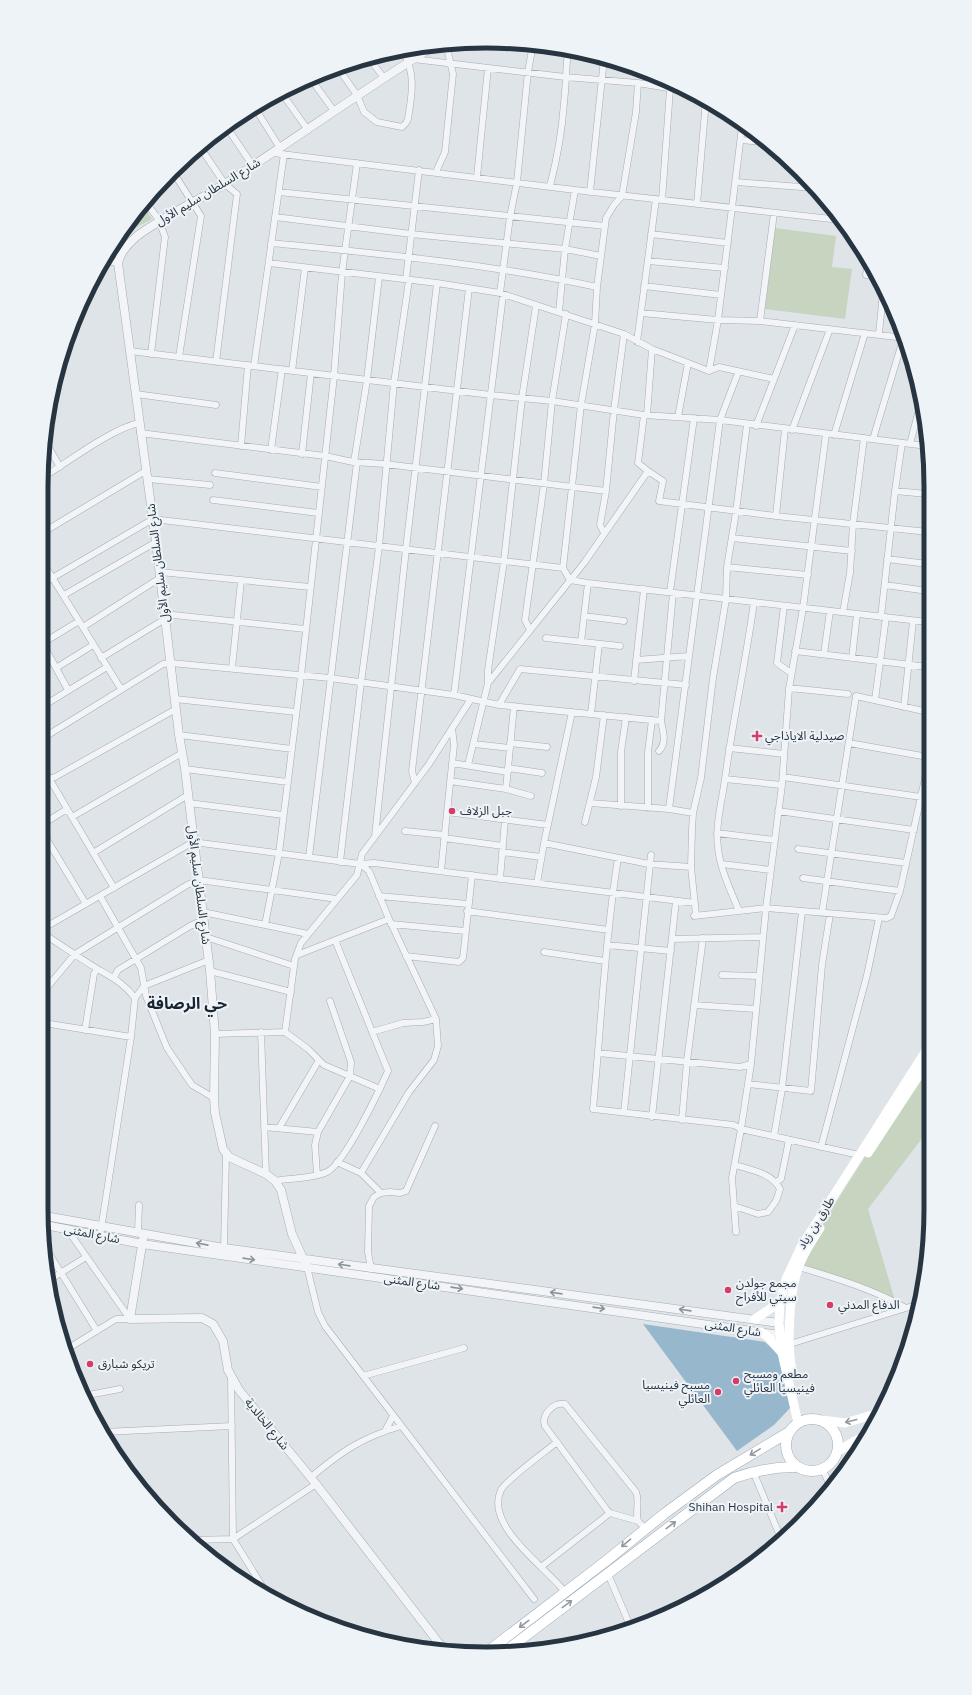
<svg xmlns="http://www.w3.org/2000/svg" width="972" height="1695" viewBox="0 0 972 1695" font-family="'IBM Plex Sans','Noto Sans Arabic',sans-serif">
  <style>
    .green { fill: #c7d4bf }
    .water { fill: #97b7cc }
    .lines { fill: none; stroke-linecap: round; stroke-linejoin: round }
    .minor-casing { stroke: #a4acb3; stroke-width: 7 }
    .tertiary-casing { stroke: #a4acb3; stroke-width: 9 }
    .primary-casing { stroke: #9daab6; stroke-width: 11 }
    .minor { stroke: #f2f4f7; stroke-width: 6 }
    .tertiary { stroke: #f2f4f7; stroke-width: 8 }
    .secondary { stroke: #fff; stroke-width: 9 }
    .primary { stroke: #fff; stroke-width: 10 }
    .oneway { stroke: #8c949c }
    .oneway2 { stroke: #939aa0 }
    .poi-dot { fill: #d63c67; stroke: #eef3f7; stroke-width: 1.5 }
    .labels { text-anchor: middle; stroke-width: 4; stroke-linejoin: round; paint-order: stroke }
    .street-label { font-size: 12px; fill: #273441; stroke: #eef3f7 }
    .poi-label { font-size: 12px; fill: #273441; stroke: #eef3f7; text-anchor: start }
    .district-label { font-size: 16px; font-weight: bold; fill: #192532; stroke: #eef3f7 }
    .rim { fill: none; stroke: #273441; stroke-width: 5 }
  </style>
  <rect width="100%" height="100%" fill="#dfe4e9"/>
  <path class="green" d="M143,205L152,219L135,228L130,227L129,224Z
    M775,228L836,236L832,267L852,269L845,319L765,309Z
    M929,1060L930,1128L868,1209L896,1304L799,1267C837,1195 885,1128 929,1060Z"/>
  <path class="water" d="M643,1324L765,1342L780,1356L791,1407L774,1425L737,1451Z"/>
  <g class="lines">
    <g class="minor-casing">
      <path id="minor" d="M368,57L384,78
        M413,59L565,77L638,83L686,91
        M338,68L357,95L364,112L377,122L402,127L406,123L408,119C412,94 416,74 403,51
        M311,79L334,111
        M649,85L651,74
        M281,92L308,130
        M255,108L280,148
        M226,126L253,166
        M741,140L763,142
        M200,147L225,184L237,194L216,362
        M273,153L575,190L840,220
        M173,172L201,216L179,357
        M436,172L445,152L453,74L446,44
        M477,177L488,68
        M736,182L814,188
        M550,186C557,159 562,131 564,103C566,85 566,68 568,50
        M279,192L605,226
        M590,192L604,59
        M662,200L670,89
        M145,201L159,220L165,237L151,354
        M697,204L706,100
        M275,217L411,234L565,249L601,256
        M651,234L728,243
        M271,243C381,254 490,264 597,287
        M112,247L120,256
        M103,260L118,263
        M648,261L725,268
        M868,262L866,275L874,276
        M269,263L437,283L500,293L624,334L652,349L709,371L719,367L774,379
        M406,279L419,170
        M644,286L721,295
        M500,293L510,217L517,182L528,72L533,44
        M559,312L565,249L575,190
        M641,313L718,320L760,321L905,338
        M760,321L774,213
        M879,334L883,293
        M637,342L656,199
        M130,351L491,395L552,401L644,415L720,420L927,446
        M254,366L284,154
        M292,371L305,268
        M709,371L718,320L742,127
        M136,394L216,405
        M644,415L638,463L648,471L663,481L659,501L776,516L928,532
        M647,415L652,349
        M678,417L688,363
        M756,426L795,325
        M792,430L830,329
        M140,433L325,456L353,462L385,464L606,491
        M834,435L865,333
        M873,439L904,336
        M45,441L60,467
        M910,444L921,402
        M241,446L248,365
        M271,450L282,369
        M302,454L311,373
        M354,462L367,380L379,277
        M215,473L322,487
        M42,478C68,462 111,429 139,423
        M148,479L210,485
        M895,491L927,494
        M213,500L318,513
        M776,516L785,429
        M42,533L147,470
        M604,533L600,525L606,491L614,410L624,334
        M732,538L852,551
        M887,559L928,564
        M42,561L121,689
        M727,567L808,575
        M563,568L581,405L595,324L597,287L606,218L614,205L622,196L636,112L638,83
        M160,572L310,587
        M42,584L153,519L563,568L570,580L588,583L928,622
        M885,585L928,591
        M670,592L694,418
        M64,595L156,542
        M784,606L777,663L791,673
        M843,612L850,573L853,524L864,438
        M164,614L305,629
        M584,616L624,621
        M881,617L895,491L902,443
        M83,627L160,578
        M530,630L525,620L544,484L552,401L566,314
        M546,638L620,646
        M581,642L588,583
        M43,643L79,621
        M43,644L68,690
        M795,651L928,667
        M824,654L830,611
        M101,658L165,619
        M852,658L857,614
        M636,660L689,656
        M56,668L93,645
        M232,668L241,581
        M634,681L644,589
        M488,683V670L504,561L522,398L536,306
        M789,688L848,694
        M454,695L503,295
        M175,699L296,712
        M875,700L886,617
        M499,705L520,669L686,685
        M43,706L107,667
        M904,707L913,621
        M591,714L599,644
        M179,735L292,749
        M43,738L163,664L171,663L330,678L454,695L499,705L661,721
        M510,743L547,747
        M849,743L928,757
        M474,744L510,748
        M729,748L784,754
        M659,751C667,743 663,731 661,721L673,593
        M452,763L508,772
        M468,765L488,683L584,563L648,471
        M43,768L114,888
        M508,768L542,773
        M185,769L288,782
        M783,777L921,797
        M725,779L782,785
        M43,781L55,777L176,709
        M450,781L506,789L531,796
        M415,783L412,771L469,288
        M506,789L514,706
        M189,803L283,815
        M590,803L669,809L693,813
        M621,806V752L626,717
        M648,808V752L652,720
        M669,809L720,420L738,373
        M778,811L914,830
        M447,812L548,825
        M72,817L182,753
        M585,822L596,777L604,715
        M43,824L67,809
        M405,831L445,835
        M43,833L86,904
        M717,833L775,840
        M375,836L406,549L437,283
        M444,838L503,846
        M544,843L649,864L691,867
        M798,849L906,863
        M502,852L541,857
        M93,853L188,795
        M309,857L357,462
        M618,858C605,941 601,1025 593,1109L734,1125L741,1129L751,1064
        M340,862L361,683L379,547L394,383L409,280
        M360,864L374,863L695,903
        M722,864L771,870
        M441,871L454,745L452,728
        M803,878L900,891
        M500,879L505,820
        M537,883L544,843L572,712
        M100,896L141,968L146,996L167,1048L192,1085L214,1098
        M379,896L468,904
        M467,911L609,930
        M739,911C731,891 720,869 718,848C715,825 722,801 725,779C733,719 746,661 754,602
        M203,912L308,934
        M822,913L856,696L928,712
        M696,915L691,867L692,829L693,813L701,778L713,678L726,599L727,567L736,512L747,424
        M694,916L766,908L887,918L891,916L900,891L928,765
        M391,924L465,931
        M265,925L279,853L301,676L334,376L342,273L357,163
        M44,928L193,842L360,864L369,871L389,919L436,1019L438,1046L434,1060L409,1092L361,1173
        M44,934C61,945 78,957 96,968C111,977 124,983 135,998L131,1037L100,1236
        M206,937L294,966
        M672,939L763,937
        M607,945L671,951
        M544,952L605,961
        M297,955L389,919
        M406,956L459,962L463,958L472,875
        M210,971L291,992
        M722,975L759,976
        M114,977L118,970L190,926L203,920
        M44,991L75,954L187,885L199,880L337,899
        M135,998L144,986L209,960
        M694,1005L756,1009
        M44,1023L131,1037
        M85,1030L94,974L97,969
        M261,1032L266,1174
        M285,1032L308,1049L324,1065L380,1089
        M372,1032L403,1023L423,1022L436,1019
        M215,1034L285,1032L295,959L301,943L357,875L362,854L429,764L471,699
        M598,1053L740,1067L751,1064L766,908L782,785L789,689L803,608L826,434
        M748,1084L811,1091L822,965L830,914
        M624,1112L651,855
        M652,1117L676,901
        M682,1120L687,1061L703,938
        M264,1127L318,1132
        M279,1128L319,1060
        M774,1136L782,1089L802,911
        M821,1147L867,975L879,918
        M337,1162L361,1173L381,1193
        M317,1175L315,1145L318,1132L350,1076L351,1062L330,1001
        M275,1181C291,1178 312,1179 327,1172C345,1163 379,1091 388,1071L335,940
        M776,1182L781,1179L789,1140
        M734,1206L758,1214L768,1212L776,1201L780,1189C772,1173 751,1170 735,1165
        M67,1229L130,1319
        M138,1231L139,1205
        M736,1232L732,1178L741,1129L859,1155
        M45,1247L97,1331
        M224,1248L226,1154
        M307,1267L318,1312L325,1326L534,1599
        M799,1267C838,1279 870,1288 906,1308L919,1304
        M371,1269L368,1252L369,1206L374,1197L381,1193L390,1192L400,1193L406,1191L435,1126
        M48,1281L86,1257
        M790,1344L906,1308
        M64,1351L116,1319H130
        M363,1376L464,1348
        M231,1377L233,1539L269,1597
        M83,1396L120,1389
        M385,1431L393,1416
        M103,1432L232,1426
        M557,1442C545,1452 507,1479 501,1490C484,1526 546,1567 565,1592
        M823,1470L831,1488
        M753,1471L782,1541
        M310,1478C342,1451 361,1438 401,1426
        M638,1521C635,1511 640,1502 636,1492L565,1404C553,1402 541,1415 545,1426L607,1510L610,1513L638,1521L645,1528
        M191,1540L233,1539L316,1484
        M541,1567L610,1513
        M608,1574L631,1628"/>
    </g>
    <g class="tertiary-casing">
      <path id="tertiary" d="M45,1216L224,1248L779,1323
        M45,1225L142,1244L780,1335
        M143,1239L130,1319L202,1318L213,1324L223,1341L228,1370L239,1390L316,1484L445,1651
        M307,1267L292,1234L281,1190L275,1181L266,1174L229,1157L223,1149L215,1113L214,1098L215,1034L210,971L185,769L179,735L156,542L118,263C120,252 129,243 137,236C167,214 200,200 231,180C299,136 365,89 434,46"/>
    </g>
    <g class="primary-casing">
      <path id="primary" d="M786 1445a26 26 0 1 1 52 0a26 26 0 1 1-52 0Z
        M487,1652L606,1561L664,1514L717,1475L789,1432
        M503,1653L734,1478C754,1471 774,1467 795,1467"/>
    </g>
    <use href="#minor" class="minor"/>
    <use href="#tertiary" class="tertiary"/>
    <path class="secondary" d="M868,1153L929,1060
      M755,1319L780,1302
      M761,1332L769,1338L782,1353
      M792,1371C787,1346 789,1299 796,1275C800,1259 811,1242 820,1228
      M822,1420L845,1423L879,1413
      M798,1423L782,1353L779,1323L780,1302L786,1279L801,1247L929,1046
      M838,1451L855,1441L869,1435"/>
    <use href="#primary" class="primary"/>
  </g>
  <defs><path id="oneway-shaft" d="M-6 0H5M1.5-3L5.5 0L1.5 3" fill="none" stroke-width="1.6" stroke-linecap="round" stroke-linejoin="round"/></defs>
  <g class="oneway">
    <use href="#oneway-shaft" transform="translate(202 1244) rotate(-169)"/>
    <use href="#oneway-shaft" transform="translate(249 1259) rotate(8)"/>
    <use href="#oneway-shaft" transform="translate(344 1265) rotate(-172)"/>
    <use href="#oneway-shaft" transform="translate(457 1288) rotate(8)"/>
    <use href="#oneway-shaft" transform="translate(556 1293) rotate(-172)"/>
    <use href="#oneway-shaft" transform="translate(599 1308) rotate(8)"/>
    <use href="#oneway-shaft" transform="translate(685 1310) rotate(-172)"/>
  </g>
  <g class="oneway2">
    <use href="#oneway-shaft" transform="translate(851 1421) rotate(166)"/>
    <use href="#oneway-shaft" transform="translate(755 1452) rotate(149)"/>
    <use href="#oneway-shaft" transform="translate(671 1525) rotate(-37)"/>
    <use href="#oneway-shaft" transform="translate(626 1543) rotate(140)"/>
    <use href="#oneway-shaft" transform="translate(567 1604) rotate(-36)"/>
    <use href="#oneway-shaft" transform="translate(524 1624) rotate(143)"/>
  </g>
  <g class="poi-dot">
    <path d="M755 730h4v4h4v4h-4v4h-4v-4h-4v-4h4z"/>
    <circle cx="452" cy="811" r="4"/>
    <circle cx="728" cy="1290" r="4"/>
    <circle cx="830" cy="1305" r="4"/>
    <circle cx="90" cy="1364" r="4"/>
    <circle cx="736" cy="1381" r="4"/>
    <circle cx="718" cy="1392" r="4"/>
    <path d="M780 1501h4v4h4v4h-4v4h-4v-4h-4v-4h4z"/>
  </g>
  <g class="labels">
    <g class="street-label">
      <text transform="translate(208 192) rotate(-31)" y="4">شارع السلطان سليم الأول</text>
      <text transform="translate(158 563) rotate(-97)" y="4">شارع السلطان سليم الأول</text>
      <text transform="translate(199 885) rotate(83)" y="4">شارع السلطان سليم الأول</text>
      <text transform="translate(816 1223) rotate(-58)" y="4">طارق بن زياد</text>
      <text transform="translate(92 1234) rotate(11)" y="4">شارع المثنى</text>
      <text transform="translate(412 1282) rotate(8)" y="4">شارع المثنى</text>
      <text transform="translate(733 1328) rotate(9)" y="4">شارع المثنى</text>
      <text transform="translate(267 1424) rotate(51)" y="4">شارع الخالدية</text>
    </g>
    <g class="poi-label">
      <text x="765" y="740">صيدلية الاياذاجي</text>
      <text x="460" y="815">جبل الزلاف</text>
      <text x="736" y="1287">مجمع جولدن<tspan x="736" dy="14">سيتي للأفراح</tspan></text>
      <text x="838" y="1309">الدفاع المدني</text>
      <text x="98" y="1368">تريكو شبارق</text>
      <text x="744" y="1378">مطعم ومسبح<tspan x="744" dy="14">فينيسيا العائلي</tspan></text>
      <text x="710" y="1389" text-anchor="end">مسبح فينيسيا<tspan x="710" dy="14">العائلي</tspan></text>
      <text x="773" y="1511" text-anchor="end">Shihan Hospital</text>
    </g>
    <g class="district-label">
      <text x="187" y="1009">حي الرصافة</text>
    </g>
  </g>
  <path d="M0 0H972V1695H0ZM486 48H486A438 438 0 0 1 924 486V1209A438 438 0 0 1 486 1647H486A438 438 0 0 1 48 1209V486A438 438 0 0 1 486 48Z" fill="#eef3f7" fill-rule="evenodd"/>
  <path class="rim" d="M486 48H486A438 438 0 0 1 924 486V1209A438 438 0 0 1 486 1647H486A438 438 0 0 1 48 1209V486A438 438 0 0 1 486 48Z"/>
</svg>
